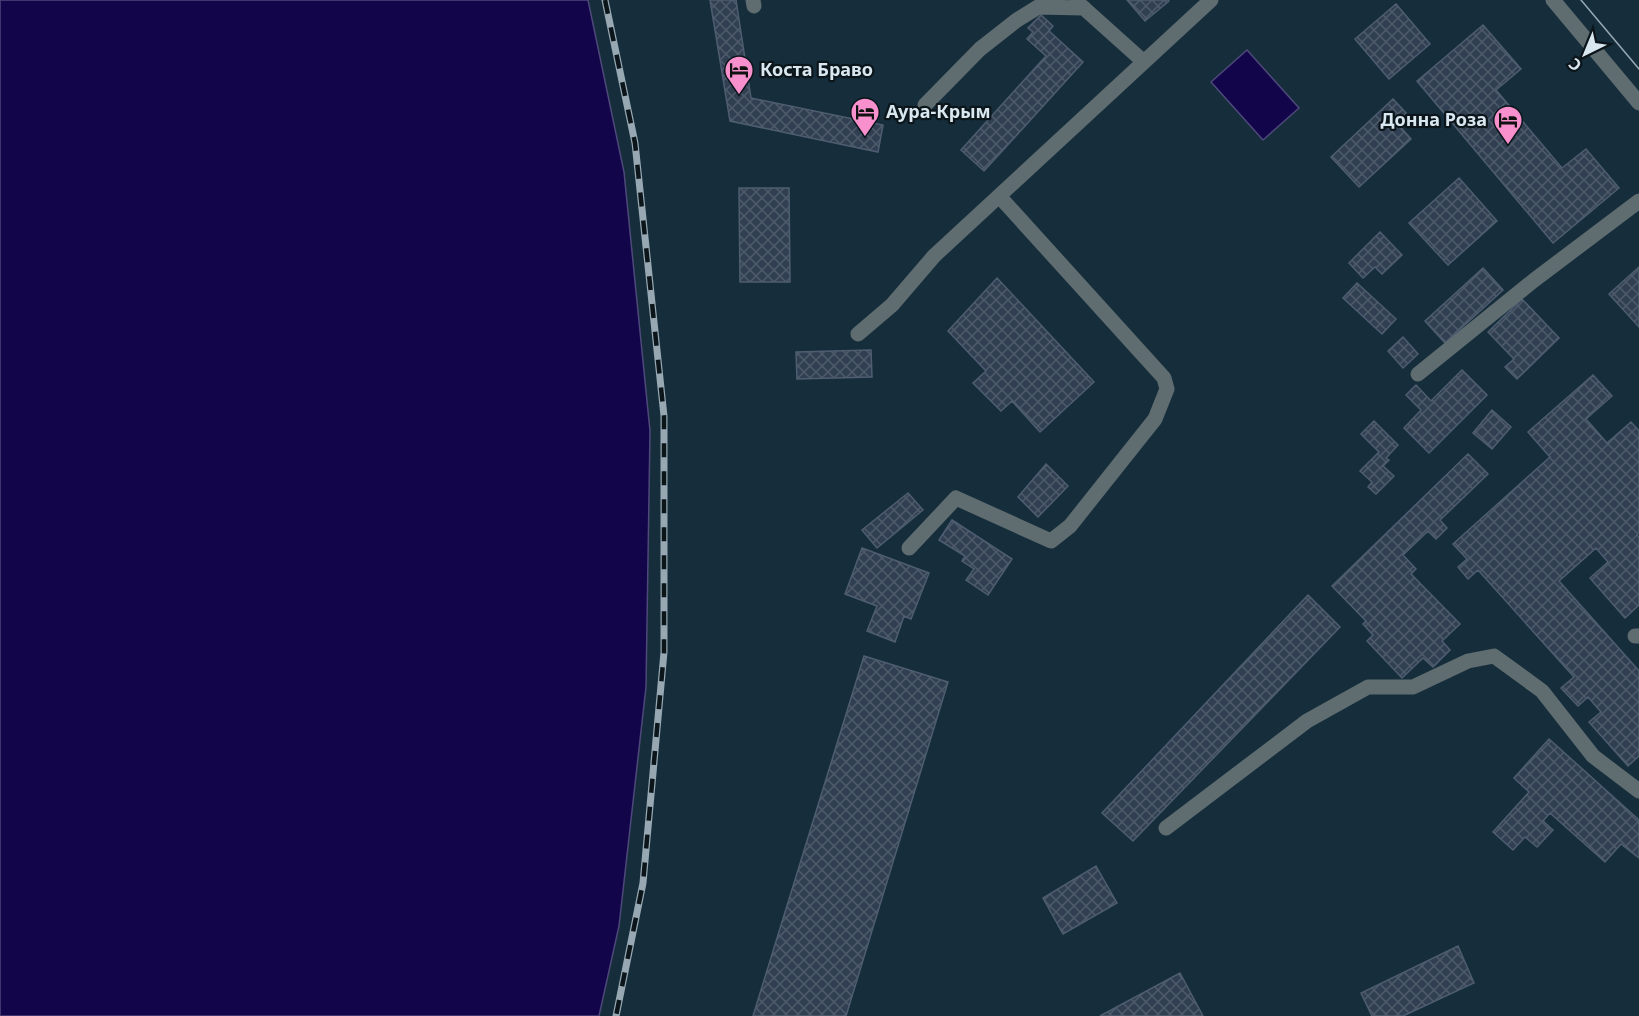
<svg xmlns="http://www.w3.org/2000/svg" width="1639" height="1016" viewBox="0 0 1639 1016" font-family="'Noto Sans',sans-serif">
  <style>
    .water { fill: #120549; stroke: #4e497b; stroke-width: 1.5 }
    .building { fill: url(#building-cross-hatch); stroke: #4f5d72; stroke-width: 1.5 }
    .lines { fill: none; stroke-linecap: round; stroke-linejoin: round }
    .minor { stroke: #5f6d70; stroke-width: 15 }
    .tram { stroke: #97a8b3; stroke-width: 1.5 }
    .rail-casing { stroke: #97a8b3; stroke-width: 7 }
    .rail { stroke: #0b151a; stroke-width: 4.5; stroke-dasharray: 14; stroke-linecap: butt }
    .labels { text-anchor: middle; stroke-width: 4.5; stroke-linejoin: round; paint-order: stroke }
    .poi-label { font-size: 18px; font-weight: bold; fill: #d9e7f0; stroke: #0b151a; text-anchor: start }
  </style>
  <defs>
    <pattern id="building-cross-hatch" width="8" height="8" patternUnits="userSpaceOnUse" patternTransform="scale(1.5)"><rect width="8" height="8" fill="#313f52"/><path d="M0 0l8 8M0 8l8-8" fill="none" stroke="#4e5b6b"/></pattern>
  </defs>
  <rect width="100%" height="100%" fill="#162e3b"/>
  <path class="water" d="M0,0H588L624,172L650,431L646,687L619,926L599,1016H0Z
    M1247,50L1299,108L1263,140L1211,82Z"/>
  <path class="building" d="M710,0H736L751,98L883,125L878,152L730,121Z
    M1127,0H1168L1169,1L1145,21Z
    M1396,4L1430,44L1389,79L1355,39Z
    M1041,15L1053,26L1049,31L1083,62L984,171L961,150L1046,56L1027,39L1033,32L1028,28Z
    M1483,25L1521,69L1496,90L1562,168L1586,149L1619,188L1553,243L1417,81Z
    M1393,99L1406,113L1396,122L1411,139L1359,187L1331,157Z
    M1459,178L1497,221L1448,265L1409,223Z
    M739,188H789L790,282H740Z
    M1380,232L1402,255L1382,274L1375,267L1363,278L1349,263Z
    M1639,267V327L1609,294Z
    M1483,268L1503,290L1445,343L1425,321Z
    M997,278L1094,382L1040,432L1012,401L1001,411L973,383L986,371L948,331Z
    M1357,283L1396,319L1382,334L1343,298Z
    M1522,299L1559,338L1517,379L1505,367L1514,359L1488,332Z
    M1403,337L1418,354L1403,368L1388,351Z
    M871,350L872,377L797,379L796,352Z
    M1462,370L1487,395L1429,453L1404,428L1421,410L1406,395L1416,385L1431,401Z
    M1593,375L1612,396L1586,419L1607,443L1631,422L1639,431V532L1637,535L1639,537V605L1625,618L1590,578L1608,562L1596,548L1559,581L1639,671V756L1628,766L1589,722L1601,712L1588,697L1578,706L1561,688L1574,677L1478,570L1468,579L1458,567L1467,559L1453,544L1550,457L1528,432Z
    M1492,410L1511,427L1492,449L1473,433Z
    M1374,421L1398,445L1386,458L1389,460L1383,466L1394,476L1376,494L1368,487L1372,482L1360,471L1379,452L1361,434Z
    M1468,454L1488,474L1440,520L1447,528L1436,539L1428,531L1403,555L1416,569L1411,574L1460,624L1442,641L1450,650L1433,667L1423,658L1402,678L1367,641L1373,635L1363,624L1366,621L1332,586Z
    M1046,464L1068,486L1038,517L1018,497Z
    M908,493L923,510L877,548L862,530Z
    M952,520L1012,559L988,595L966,580L974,569L962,561L965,556L939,540Z
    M862,548L929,573L911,619L904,616L895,642L867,631L877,606L845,594Z
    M1308,595L1340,627L1133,841L1102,813Z
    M864,656L948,682L846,1016H753Z
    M1549,739L1639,820V858L1621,844L1605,862L1550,813L1543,821L1553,830L1537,847L1525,837L1513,850L1493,832L1529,792L1514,778Z
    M1096,866L1117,903L1063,934L1043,898Z
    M1458,946L1474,983L1403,1016H1372L1361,993Z
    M1180,973L1203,1016H1100Z"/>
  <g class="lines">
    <path class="minor" d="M753,0L754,6
      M1553,0L1639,103
      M1077,2L1144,62
      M925,105L980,49L1017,20L1038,7L1084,8
      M858,334L892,305L934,256L1211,0
      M1418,374L1533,281L1639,201
      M909,548L956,498L1051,541L1070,526L1155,419L1167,389L1164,378L999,196
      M1635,636H1639
      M1166,828L1307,721L1368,687H1413L1468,661L1494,656L1542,691L1593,756L1639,791"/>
    <path class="tram" d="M1581,0L1639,69"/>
    <g class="rail-casing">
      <path id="rail" d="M605,0L635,143L664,416V652L643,883L616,1016"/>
    </g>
    <use href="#rail" class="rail"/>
  </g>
  <defs>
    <g id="hotel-pin" transform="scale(1.5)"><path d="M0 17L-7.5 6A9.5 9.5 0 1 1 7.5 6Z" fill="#f790cd" stroke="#0b151a"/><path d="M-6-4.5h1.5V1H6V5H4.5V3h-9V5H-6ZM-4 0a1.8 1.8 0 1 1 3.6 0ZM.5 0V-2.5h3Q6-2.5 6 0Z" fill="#111"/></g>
  </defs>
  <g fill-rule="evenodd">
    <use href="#hotel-pin" x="739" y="70"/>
    <use href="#hotel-pin" x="865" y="112"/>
    <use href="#hotel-pin" x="1508" y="120"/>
  </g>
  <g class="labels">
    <g class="poi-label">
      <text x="760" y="76">Коста Браво</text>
      <text x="886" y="118">Аура-Крым</text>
      <text x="1487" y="126" text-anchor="end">Донна Роза</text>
    </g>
  </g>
  <g transform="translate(1585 54) rotate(223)" stroke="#0b151a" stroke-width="4.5" paint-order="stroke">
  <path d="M0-4.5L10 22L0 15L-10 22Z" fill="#d9e7f0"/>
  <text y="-9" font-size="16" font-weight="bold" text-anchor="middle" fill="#d9e7f0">С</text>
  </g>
</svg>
